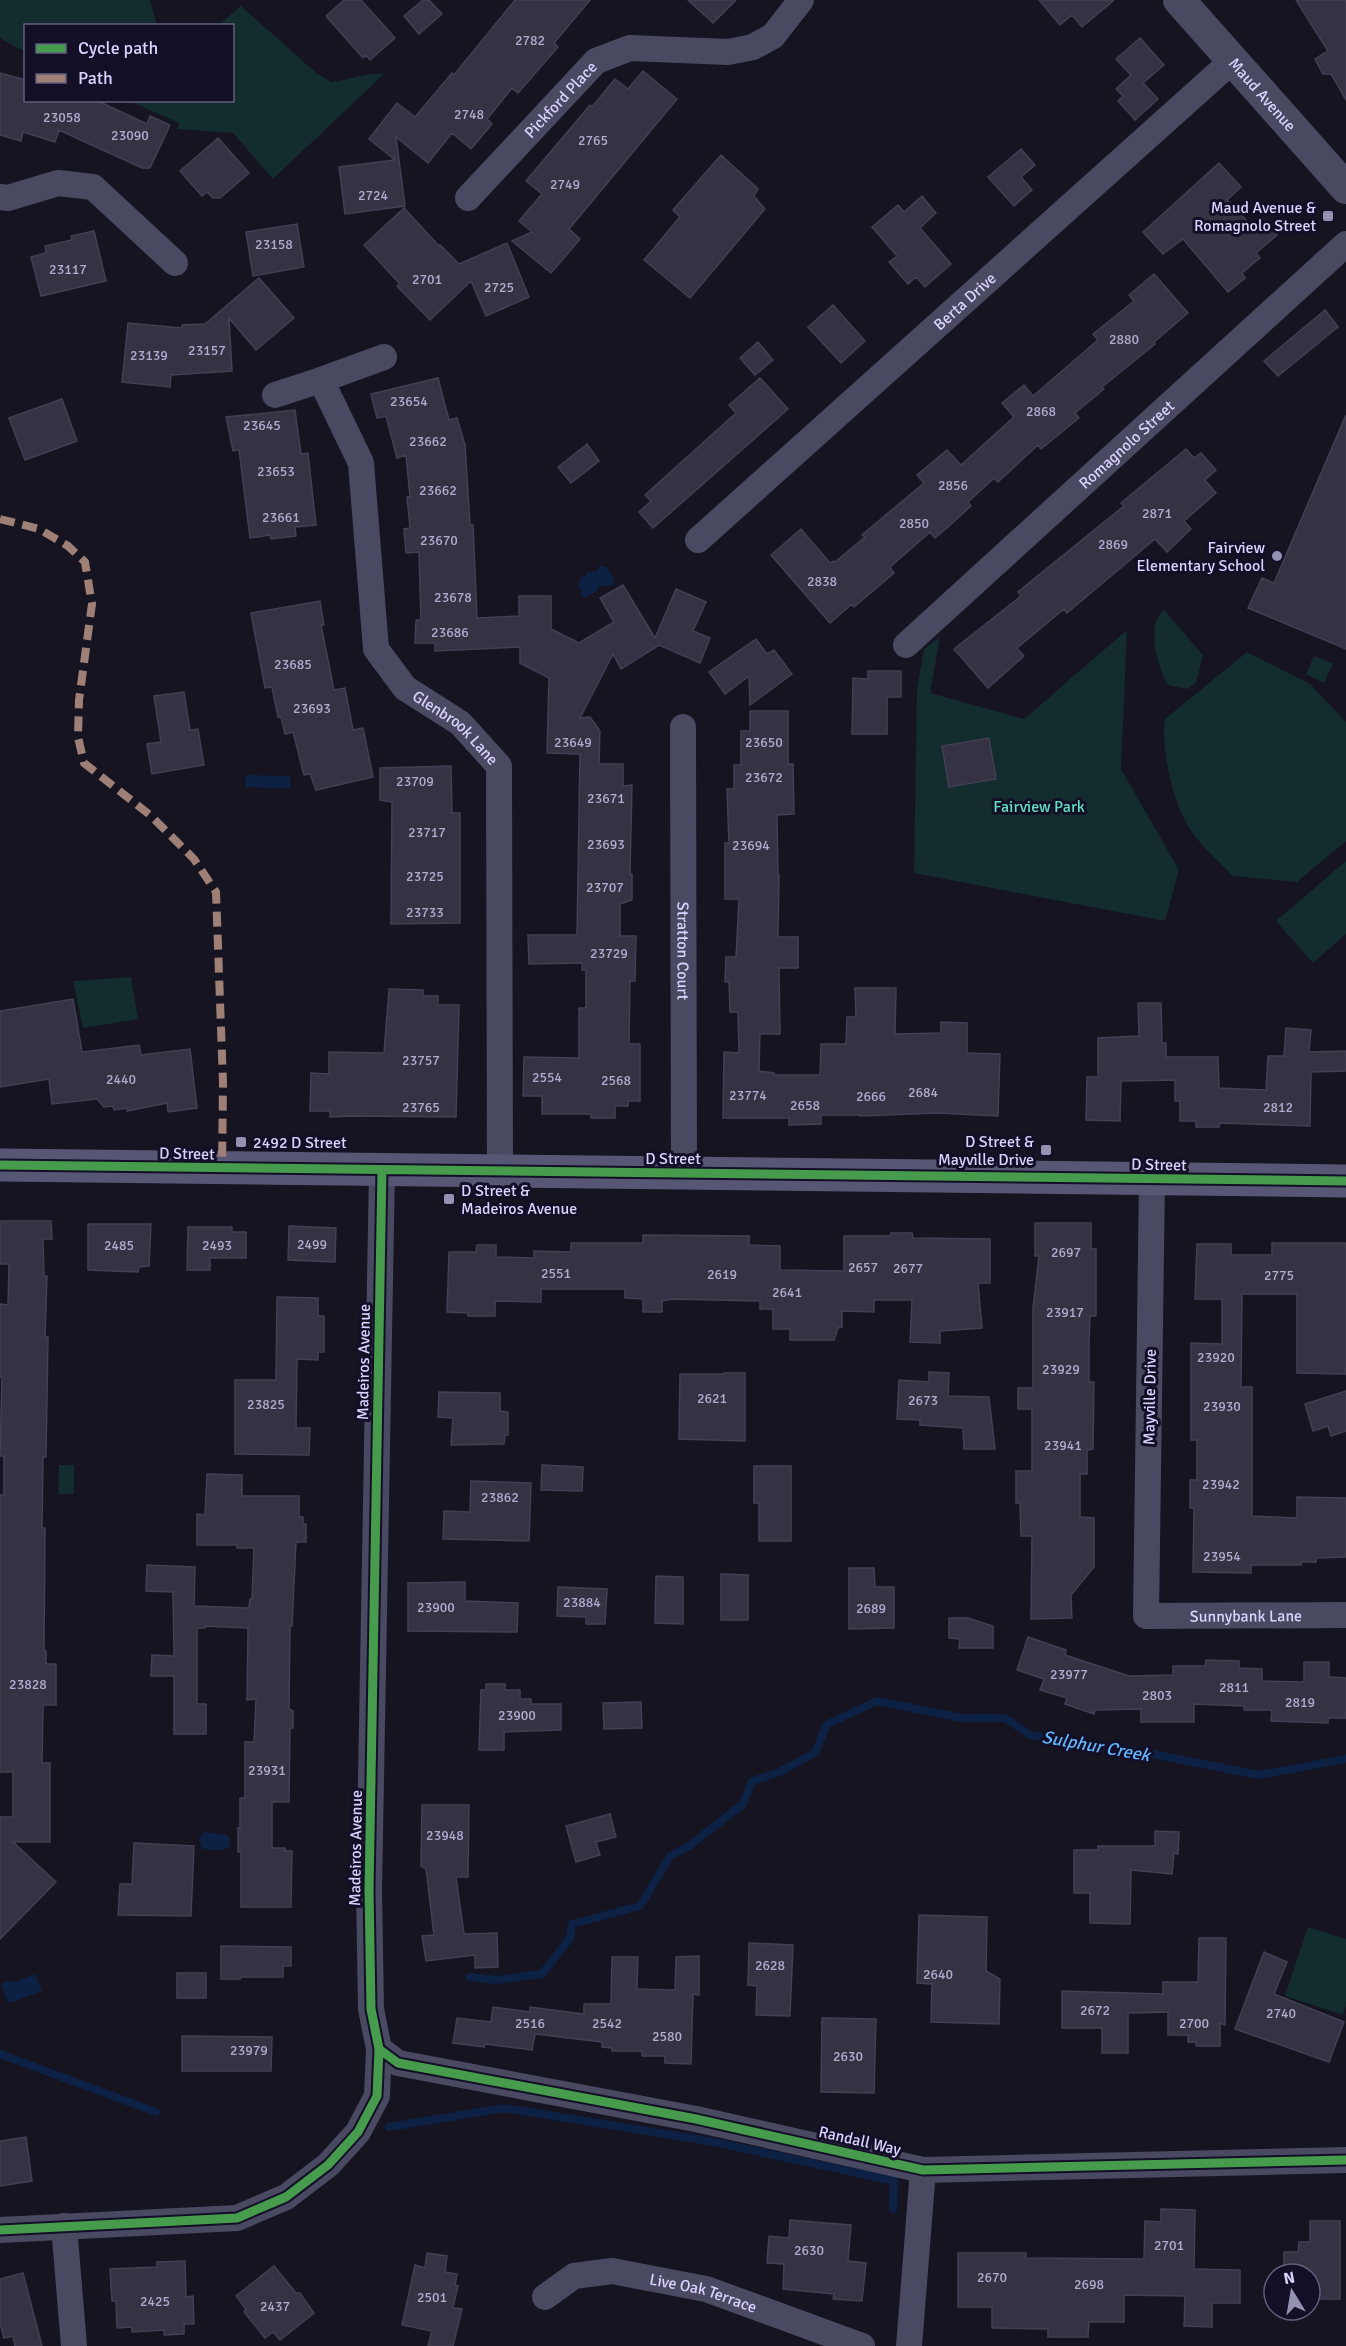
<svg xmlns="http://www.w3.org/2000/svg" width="1346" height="2346" viewBox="0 0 1346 2346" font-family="Signika,sans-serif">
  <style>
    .green { fill: #132c2d }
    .water { fill: #0d2144 }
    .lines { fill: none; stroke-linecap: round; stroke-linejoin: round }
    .stream { stroke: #0d2144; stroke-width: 8 }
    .building { fill: #343243; stroke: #433f54; stroke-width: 1.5 }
    .minor { stroke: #4a4962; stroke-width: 26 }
    .tertiary { stroke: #4a4962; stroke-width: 32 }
    .secondary { stroke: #575674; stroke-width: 33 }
    .quiet { stroke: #9e8076; stroke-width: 8; stroke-dasharray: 15 8; stroke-linecap: butt }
    .cycleway-casing { stroke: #130f26; stroke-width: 13 }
    .cycleway { stroke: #469c4c; stroke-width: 9 }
    .poi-dot { fill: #9591b1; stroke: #130f26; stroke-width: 2 }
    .labels { text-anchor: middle; stroke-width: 6; stroke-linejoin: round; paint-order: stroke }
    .number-label { font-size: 14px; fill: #b0acd0 }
    .street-label { font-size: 16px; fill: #d9d4ff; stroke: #130f26 }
    .poi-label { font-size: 16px; fill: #d9d4ff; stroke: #130f26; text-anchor: end }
    .park-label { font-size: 16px; fill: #5fe0c0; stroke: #130f26 }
    .water-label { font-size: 18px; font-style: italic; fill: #62b6ff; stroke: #130f26 }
  </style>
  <rect width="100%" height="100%" fill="#161421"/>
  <path class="green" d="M0,0H150L157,25L26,26L25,52L0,38Z
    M241,6L315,72L331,82C349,80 367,72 384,74L273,179L233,133L177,129L179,123L129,101L232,100V26L219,25Z
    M1164,610L1203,655L1196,683L1187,689L1168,685C1158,668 1145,625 1164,610Z
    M1127,630L1121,769L1179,870L1165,921L914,873L917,690L924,649L940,637L930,693L1024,719Z
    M1247,652L1310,684L1346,722V841L1297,882L1233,876C1220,862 1203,848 1192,832C1174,808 1160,748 1165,719Z
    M1314,656L1333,664L1324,683L1306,674Z
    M1346,861V934L1313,963L1276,921Z
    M131,977L138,1019L83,1028L73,981Z
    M59,1465H74V1494H58Z
    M1308,1927L1346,1939V2005L1343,2015L1285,1996Z"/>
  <path class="water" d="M600,566H605L614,577L613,585L599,586L597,591L584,598L580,594L582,590L578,588L581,577H585L588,572L598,571Z
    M246,775L290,776V788L246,787Z
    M205,1832L227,1835L230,1839L229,1847C221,1852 208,1851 201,1847L199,1839Z
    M35,1974L42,1991L9,2003L1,1984L12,1980L14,1983Z"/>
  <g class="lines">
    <path class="stream" d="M470,1977L496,1980L542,1974L570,1938L572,1924L640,1906L670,1856L689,1846L743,1804L752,1781L780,1772L816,1752L826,1725L877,1701L962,1718H1005L1030,1735L1132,1750L1259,1775L1346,1759
      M0,2054L156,2112
      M389,2127L504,2108L709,2141L894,2181L893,2209"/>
  </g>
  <path class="building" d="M344,0H361L395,38L370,60L366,55L363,58L326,16Z
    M423,0H429L442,14L419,34L404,16Z
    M515,0H590L554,43L558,47L518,93L512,88L487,119L492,124L471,149L452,133L428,163L396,137L405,206L345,214L339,167L395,160L369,139L397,103L415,117L452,73L454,75Z
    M688,0H736L713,23Z
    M1039,0H1114L1082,27L1072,15L1060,25Z
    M1296,0H1346V100L1331,74H1323L1315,59L1328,51Z
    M1140,38L1164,65L1143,83L1158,99L1135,120L1118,101L1123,96L1116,89L1131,75L1116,59Z
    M643,71L677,99L569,229L580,239L551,273L512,241L532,232L519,221L542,194L526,181L590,105L592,107L615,79L628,89Z
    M0,73L26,80V100H96L147,124L150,116L170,125L150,168H142L59,130L55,142L23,132L21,141L0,135Z
    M218,138L249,173L220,198H213L207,192L202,196L180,171Z
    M1021,149L1035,165L1021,177L1032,190L1014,206L988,177Z
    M721,155L758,189L754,196L765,209L690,298L644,260L680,217L673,210Z
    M1219,163L1241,187L1227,200L1252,226L1262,218L1277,235L1256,253L1260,258L1242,273L1245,278L1228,292L1183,239L1163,254L1143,232Z
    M922,196L936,213L920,228L951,264L925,287L916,277L908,284L889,262L897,256L872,227L898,205L904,212Z
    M404,208L439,246L440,245L459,264L507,243L529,297L486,316L471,281L430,320L397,286L400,284L364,245Z
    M297,224L304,267L253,276L246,232Z
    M94,231L106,281L41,296L31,257L46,253L45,246L72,240L71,236Z
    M1154,274L1188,313L1154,342L1155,344L1102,387L1104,389L1075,413L1079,418L1041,449L1038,445L998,482L994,478L968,502L971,506L949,526L935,538L930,532L890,567L894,573L854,607L852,604L830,623L771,555L801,529L830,563L833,561L835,562L865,537L862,535L924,483L917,475L947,450L961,465L1014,417L1002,403L1024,385L1033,396L1098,340L1093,334L1134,301L1129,295Z
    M259,278L294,318L256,350L229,318L232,371L171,375L170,387L122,382L128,323L182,328V325L205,324Z
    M833,305L865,341L841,363L808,327Z
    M1325,310L1338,327L1278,376L1264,361Z
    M758,342L773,360L755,375L740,358Z
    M438,378L449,420L457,418L465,445L470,525H473L477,618L519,616V596H551V629L579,643L614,622L600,598L623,585L655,638L676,589L706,602L693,631L710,638L700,663L659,645L621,669L613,654L580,718L590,717L600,731L599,764H623V786L632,785L630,874H632V900L620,904V936H636L635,981H630L629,1044H640V1101H628V1106H615V1118H591V1114H542V1096H523L524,1057L579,1058V1008H586V970H582V963L529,964L528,935H577L580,754L547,753L549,678L520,663V647L435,651V643H415L416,620H421L419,552L406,553L404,529L410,528L407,497H410L406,455L397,458L386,416L377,418L371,394Z
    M760,378L788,409L653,528L639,512L651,501L645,495L736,413L729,405Z
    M62,399L77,441L25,460L9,418Z
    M295,410L301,454L308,453L316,525L295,527L296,536L271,539L270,535L250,538L239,450L233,451L226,417Z
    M1346,415V649L1248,608L1262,578L1274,583Z
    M587,444L599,461L571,483L558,467Z
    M1186,449L1194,458L1201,453L1216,470L1205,480L1216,493L1184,521L1191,529L1167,552L1155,539L1067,613L1064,609L1017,648L1024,656L988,688L954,649L1021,596L1018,592L1124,506L1121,503Z
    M320,601L324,625H321L334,690L345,688L353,730L363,728L373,777L316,790L310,774L304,775L293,732L285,734L281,717H278L272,687L265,688L251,613Z
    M756,639L767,654L774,650L792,674L750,705L749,676L725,694L709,672Z
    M868,671H901V697H887V734H852L853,678L868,679Z
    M184,692L190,730L198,729L204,765L152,774L147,744L161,742L154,696Z
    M750,711H788V764H793L794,814L777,815L778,875H779L778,937H798V968H779L780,1034H760L759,1071L774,1073V1075H820L821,1044H846L847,1017H856L855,988H896L895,1034L941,1033V1022L967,1023V1053L1000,1054L998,1116L937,1113L860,1116V1115H821V1124L789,1125V1118H723L724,1052L739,1053L738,1012H730L729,982H725L726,957H736L739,899H725V843H729L727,789H734V765H741V731H750Z
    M989,738L996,779L949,787L942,746Z
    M451,766L452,813H460V923L391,924L392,802L380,800V768Z
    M389,989L423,990V996H438V1005H459L456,1117L350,1116L330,1117V1111H310L311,1073L329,1074V1052L384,1053Z
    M73,999L82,1052L139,1045L141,1055L190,1049L197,1108L168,1112L167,1103L127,1111V1108L114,1110L113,1106L104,1107L97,1099L52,1104L49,1079L0,1087V1011Z
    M1138,1003H1161L1162,1043H1166V1057H1218L1219,1088L1266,1090L1268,1056H1284L1286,1028L1311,1030L1309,1052L1346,1051V1071L1311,1072L1310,1126L1219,1123V1127H1196V1121H1180V1101H1175V1080L1121,1081L1120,1121L1086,1120L1087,1077H1098V1038L1139,1036Z
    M0,1221H51L52,1239H43L44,1276H47L45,1337H48L46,1457H43L42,1528H45L44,1651H46V1664H56V1705H43L42,1763H50V1842H13L56,1882L0,1939V1817H13V1772H0V1495H4V1456H0L2,1377H0V1304L8,1305L9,1264H0Z
    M1035,1223H1091V1249H1096V1316H1090L1089,1341V1382H1094L1093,1449L1087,1450V1474H1080V1517L1094,1518V1567L1071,1595L1072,1618L1031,1619L1032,1536H1021L1020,1503H1016V1471H1032V1409H1018V1388H1033V1308L1039,1256H1035Z
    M88,1224H151L149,1266L139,1267L138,1272L88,1270Z
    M289,1226L336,1228L335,1262L288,1260Z
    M188,1227H232V1232H246V1258H210V1270H187Z
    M891,1233H912L913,1238L990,1239V1283H978L982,1328L940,1331V1343L910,1342L912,1300H874V1312L842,1311V1327L838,1328L834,1340H790V1329H773V1309H760V1301L672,1299L662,1301V1312H643V1299L625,1298V1289H541V1302L495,1301V1316H468V1313L447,1312L449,1252H476L477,1245H496V1257L534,1258V1251L571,1252V1243H643V1235L749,1236V1245L780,1246V1270L844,1271V1236H891Z
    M1272,1243H1346V1374L1297,1373V1294H1242L1241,1387H1252V1516L1297,1518V1497L1346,1498V1557L1316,1558V1562H1301V1565H1251V1573L1193,1572L1194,1508H1190V1480H1197V1440H1191V1343L1222,1344V1299H1195L1197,1244H1231V1255H1272Z
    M277,1297L318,1298V1316H324V1352H318V1360L297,1359L296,1428H310L309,1455L235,1454V1380H276Z
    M929,1372L949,1373L948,1396L989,1397L995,1449H964L963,1428L920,1425V1420L897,1419L899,1380L929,1382Z
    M724,1373H745V1441L679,1439L680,1374H724Z
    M1346,1391V1431L1331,1436L1328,1426L1313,1431L1305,1404Z
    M439,1392L500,1393V1411L508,1412V1435H505L504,1444L451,1445L453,1418L438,1417Z
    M542,1465L583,1467L582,1491L541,1490Z
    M754,1466H791V1541H759V1503H754Z
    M207,1474L242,1475V1496H299V1517H303V1524H306V1542H296L292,1626H290L289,1709L293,1711V1728H290L289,1802H272V1848H285V1851H292L291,1907H241V1852H238V1828H240V1798H245V1742H254L256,1699L247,1700L248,1628L205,1626V1628H197V1704H206V1734H174V1676H151L152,1655L174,1656L173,1592L146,1591L147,1565L195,1567L194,1606L249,1608L250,1599H252L254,1548H237V1545H197V1514L205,1515Z
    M471,1481L531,1483L529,1541L443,1539L444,1511L470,1512Z
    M849,1568H874L875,1587H894V1628L849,1629Z
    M721,1574L748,1575V1620H721Z
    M656,1576L683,1577V1624L655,1623Z
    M465,1582V1601L518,1603L517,1632L408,1631V1583Z
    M558,1587L607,1589L605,1624H586V1617L557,1616Z
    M949,1618H968L993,1626V1648H959L960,1639L949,1638Z
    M1028,1637L1066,1650L1065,1655L1129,1676L1173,1675V1666H1205L1206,1660L1239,1661V1668L1262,1669V1681L1304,1682V1662H1329V1677L1346,1678V1718H1328V1723L1271,1721L1272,1710H1244V1706L1194,1704V1722H1141V1709L1095,1710L1094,1714L1065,1704L1067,1698L1040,1690L1044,1679L1017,1670Z
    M486,1684H505V1690H520V1699H531V1704H561V1730L504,1732V1750H479L481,1690H486Z
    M641,1702L642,1728L604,1729L603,1703Z
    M422,1805H469L468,1877H456L464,1934L497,1933L498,1967L475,1968V1955L426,1961L422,1936L434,1935L426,1869L421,1866Z
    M610,1814L616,1837L596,1842L600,1855L576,1862L566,1826Z
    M1155,1831L1179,1832L1178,1854L1174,1853L1172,1874L1131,1870L1130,1924L1090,1923V1893H1074V1850H1098V1846H1155Z
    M134,1843L194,1846L191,1916L118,1915L120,1884H132Z
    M919,1915L987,1917L986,1971L1000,1979L999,2024L931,2022L932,1984L917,1983Z
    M1199,1938H1226L1225,2025L1220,2023V2046H1196V2042H1188V2035H1168V2012L1128,2013V2053H1102V2028H1062V1991L1163,1994V1982H1198Z
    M749,1943L793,1945L790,2016L756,2015L757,1986L748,1985Z
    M221,1946L291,1947V1966H283V1977H241L240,1979H221Z
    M1264,1952L1287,1962L1274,1994L1344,2022L1329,2062L1235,2029Z
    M699,1956V1995L693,1994L691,2064L665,2063V2056H642V2051H612V2048L602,2047V2042L535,2034L532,2050L485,2044L484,2047L453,2043L457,2018L491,2022L493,2007L530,2012V2007L584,2014V2004H611L612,1957H638L637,1989L675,1990L676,1957Z
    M177,1973H206V1998H177Z
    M822,2018L876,2019L874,2093L821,2092Z
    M182,2036L272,2037L271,2071H182Z
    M26,2137L32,2181L0,2186V2141Z
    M1161,2209L1195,2210L1194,2269L1240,2270V2303H1212V2327L1184,2326L1185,2296L1124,2295V2322H1089L1088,2337H1048V2329L992,2328V2307H958V2253H1026V2258L1144,2259L1145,2221L1161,2222Z
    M790,2220L851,2225L848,2261L866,2263L862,2301L833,2299L834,2294L783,2289L784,2264L767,2263L769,2236L789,2238Z
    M1310,2221H1340V2299H1310V2274H1284V2252H1298L1299,2242H1310Z
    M427,2253L447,2256L445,2272L457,2274L455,2285L458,2286L453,2308L462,2309L453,2346H428L432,2331L402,2325L415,2265L425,2268Z
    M185,2261L186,2297L193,2296L194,2324H184V2334L164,2335V2330L132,2332V2327L117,2328L116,2301H112L110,2269L157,2267V2262Z
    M274,2266L296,2293H300L314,2313L280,2340L273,2332L265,2338L244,2312L246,2309L236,2296Z
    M23,2273L42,2346H15L13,2336L4,2338L0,2323V2279Z"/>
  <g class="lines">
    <g class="minor">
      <path d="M0,197L8,198L58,183L93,187L175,263"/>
      <path id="s1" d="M468,198L596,61L630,48L728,52L753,47L773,36L801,0"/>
      <path id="s2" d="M321,380L361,463L376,649L405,688L460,723L499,766L500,1172"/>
      <path d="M275,395L321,380L384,357"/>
      <path id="s3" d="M698,540L1232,61"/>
      <path id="s4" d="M906,645L1346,244"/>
      <path id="s5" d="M683,727L684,1173"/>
      <path id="s6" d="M1152,1179L1146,1616L1346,1615"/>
      <path d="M379,2049L398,2063L696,2119L923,2170L1346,2160"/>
      <path d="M64,2226L74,2346"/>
      <path d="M0,2230L237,2218L286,2197L328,2165L358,2132L377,2096L379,2049L371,2009L369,1890L382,1170"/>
      <path id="s7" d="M545,2297L574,2276L612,2271L706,2289L862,2346"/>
      <path d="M909,2346L923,2170"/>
    </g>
    <path class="tertiary" id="s8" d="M1179,0L1346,188"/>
    <path class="secondary" d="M0,1165L1346,1181"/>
    <path class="quiet" d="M0,519L39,529L68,546L85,562L92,604L79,700L78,737L84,763L150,815L194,859L216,892L223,1083L222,1168"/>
    <g class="cycleway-casing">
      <path id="cycleway" d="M0,1165L1346,1181
        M379,2049L398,2063L696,2119L923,2170L1346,2160
        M0,2230L237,2218L286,2197L328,2165L358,2132L377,2096L379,2049L371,2009L369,1890L382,1170"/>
    </g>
    <use href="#cycleway" class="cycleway"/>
  </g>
  <g class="poi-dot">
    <rect x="1322" y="210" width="12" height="12" rx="3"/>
    <circle cx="1277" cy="556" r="6"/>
    <rect x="235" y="1136" width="12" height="12" rx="3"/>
    <rect x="1040" y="1144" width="12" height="12" rx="3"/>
    <rect x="443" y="1193" width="12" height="12" rx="3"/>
  </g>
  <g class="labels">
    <g class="number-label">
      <text x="530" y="45">2782</text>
      <text x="469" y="119">2748</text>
      <text x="62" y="122">23058</text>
      <text x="130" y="140">23090</text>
      <text x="593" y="145">2765</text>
      <text x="565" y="189">2749</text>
      <text x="373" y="200">2724</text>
      <text x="274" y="249">23158</text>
      <text x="68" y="274">23117</text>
      <text x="427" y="284">2701</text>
      <text x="499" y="292">2725</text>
      <text x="1124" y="344">2880</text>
      <text x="207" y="355">23157</text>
      <text x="149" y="360">23139</text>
      <text x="409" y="406">23654</text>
      <text x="1041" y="416">2868</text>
      <text x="262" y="430">23645</text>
      <text x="428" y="446">23662</text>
      <text x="276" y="476">23653</text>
      <text x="953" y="490">2856</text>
      <text x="438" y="495">23662</text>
      <text x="1157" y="518">2871</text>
      <text x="281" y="522">23661</text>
      <text x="914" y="528">2850</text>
      <text x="439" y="545">23670</text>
      <text x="1113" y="549">2869</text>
      <text x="822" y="586">2838</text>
      <text x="453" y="602">23678</text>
      <text x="450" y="637">23686</text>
      <text x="293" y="669">23685</text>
      <text x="312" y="713">23693</text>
      <text x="573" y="747">23649</text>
      <text x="764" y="747">23650</text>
      <text x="764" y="782">23672</text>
      <text x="415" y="786">23709</text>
      <text x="606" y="803">23671</text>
      <text x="427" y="837">23717</text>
      <text x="606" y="849">23693</text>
      <text x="751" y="850">23694</text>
      <text x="425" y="881">23725</text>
      <text x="605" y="892">23707</text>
      <text x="425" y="917">23733</text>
      <text x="609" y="958">23729</text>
      <text x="421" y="1065">23757</text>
      <text x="547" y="1082">2554</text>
      <text x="121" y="1084">2440</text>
      <text x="616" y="1085">2568</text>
      <text x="923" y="1097">2684</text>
      <text x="748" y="1100">23774</text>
      <text x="871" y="1101">2666</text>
      <text x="805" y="1110">2658</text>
      <text x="421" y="1112">23765</text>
      <text x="1278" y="1112">2812</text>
      <text x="312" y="1249">2499</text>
      <text x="119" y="1250">2485</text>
      <text x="217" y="1250">2493</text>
      <text x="1066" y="1257">2697</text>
      <text x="863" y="1272">2657</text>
      <text x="908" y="1273">2677</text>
      <text x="556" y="1278">2551</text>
      <text x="722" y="1279">2619</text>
      <text x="1279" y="1280">2775</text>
      <text x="787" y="1297">2641</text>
      <text x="1065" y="1317">23917</text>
      <text x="1216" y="1362">23920</text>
      <text x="1061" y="1374">23929</text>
      <text x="712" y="1403">2621</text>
      <text x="923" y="1405">2673</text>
      <text x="266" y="1409">23825</text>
      <text x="1222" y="1411">23930</text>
      <text x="1063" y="1450">23941</text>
      <text x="1221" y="1489">23942</text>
      <text x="500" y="1502">23862</text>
      <text x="1222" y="1561">23954</text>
      <text x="582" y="1607">23884</text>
      <text x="436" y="1612">23900</text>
      <text x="871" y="1613">2689</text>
      <text x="1069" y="1679">23977</text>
      <text x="28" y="1689">23828</text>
      <text x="1234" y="1692">2811</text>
      <text x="1157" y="1700">2803</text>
      <text x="1300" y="1707">2819</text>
      <text x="517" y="1720">23900</text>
      <text x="267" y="1775">23931</text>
      <text x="445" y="1840">23948</text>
      <text x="770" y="1970">2628</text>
      <text x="938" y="1979">2640</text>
      <text x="1095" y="2015">2672</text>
      <text x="1281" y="2018">2740</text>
      <text x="530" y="2028">2516</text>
      <text x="607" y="2028">2542</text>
      <text x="1194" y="2028">2700</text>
      <text x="667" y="2041">2580</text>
      <text x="249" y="2055">23979</text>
      <text x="848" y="2061">2630</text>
      <text x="1169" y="2250">2701</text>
      <text x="809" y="2255">2630</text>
      <text x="992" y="2282">2670</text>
      <text x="1089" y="2289">2698</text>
      <text x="432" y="2302">2501</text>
      <text x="155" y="2306">2425</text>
      <text x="275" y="2311">2437</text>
    </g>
    <g class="street-label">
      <text dy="6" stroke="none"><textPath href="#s8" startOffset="126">Maud Avenue</textPath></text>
      <text dy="6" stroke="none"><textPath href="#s1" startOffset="135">Pickford Place</textPath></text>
      <text dy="6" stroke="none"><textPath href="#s3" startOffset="358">Berta Drive</textPath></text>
      <text dy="6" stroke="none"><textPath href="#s4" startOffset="298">Romagnolo Street</textPath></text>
      <text dy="6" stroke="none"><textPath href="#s2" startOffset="392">Glenbrook Lane</textPath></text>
      <text dy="6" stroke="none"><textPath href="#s5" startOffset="224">Stratton Court</textPath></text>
      <text transform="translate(187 1153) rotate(1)" y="6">D Street</text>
      <text x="673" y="1164">D Street</text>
      <text transform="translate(1159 1164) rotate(1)" y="6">D Street</text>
      <text transform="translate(363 1362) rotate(-89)" y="6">Madeiros Avenue</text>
      <text transform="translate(1149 1397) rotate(-89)" y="6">Mayville Drive</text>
      <text dy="6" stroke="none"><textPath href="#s6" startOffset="537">Sunnybank Lane</textPath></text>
      <text transform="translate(355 1848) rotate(-89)" y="6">Madeiros Avenue</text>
      <text transform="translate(860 2140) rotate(13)" y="6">Randall Way</text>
      <text dy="6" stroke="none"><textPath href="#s7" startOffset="168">Live Oak Terrace</textPath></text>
    </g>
    <g class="poi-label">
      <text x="1316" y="213">Maud Avenue &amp;<tspan x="1316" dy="18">Romagnolo Street</tspan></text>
      <text x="1265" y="553">Fairview<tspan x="1265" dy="18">Elementary School</tspan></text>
      <text x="1034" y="1147">D Street &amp;<tspan x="1034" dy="18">Mayville Drive</tspan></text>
      <text x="253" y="1148" text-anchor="start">2492 D Street</text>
      <text x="461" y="1196" text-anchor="start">D Street &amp;<tspan x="461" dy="18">Madeiros Avenue</tspan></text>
    </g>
    <g class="park-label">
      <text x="1039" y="812">Fairview Park</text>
    </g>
    <g class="water-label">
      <text transform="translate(1096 1746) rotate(10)" y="6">Sulphur Creek</text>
    </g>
  </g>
  <rect x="24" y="24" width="210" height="78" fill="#130f26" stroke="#625e7d" stroke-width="1.5"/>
  <rect x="36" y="44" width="30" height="9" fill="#469c4c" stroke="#625e7d" stroke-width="1.5"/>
  <text x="78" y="54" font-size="18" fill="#d9d4ff">Cycle path</text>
  <rect x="36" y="74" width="30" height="9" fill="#9e8076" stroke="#625e7d" stroke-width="1.5"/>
  <text x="78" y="84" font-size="18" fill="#d9d4ff">Path</text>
  <g transform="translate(1292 2292) rotate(349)"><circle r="28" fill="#130f26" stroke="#625e7d" stroke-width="1.5"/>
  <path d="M0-4.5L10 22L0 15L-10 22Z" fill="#9591b1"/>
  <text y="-9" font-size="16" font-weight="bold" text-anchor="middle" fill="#d9d4ff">N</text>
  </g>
</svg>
